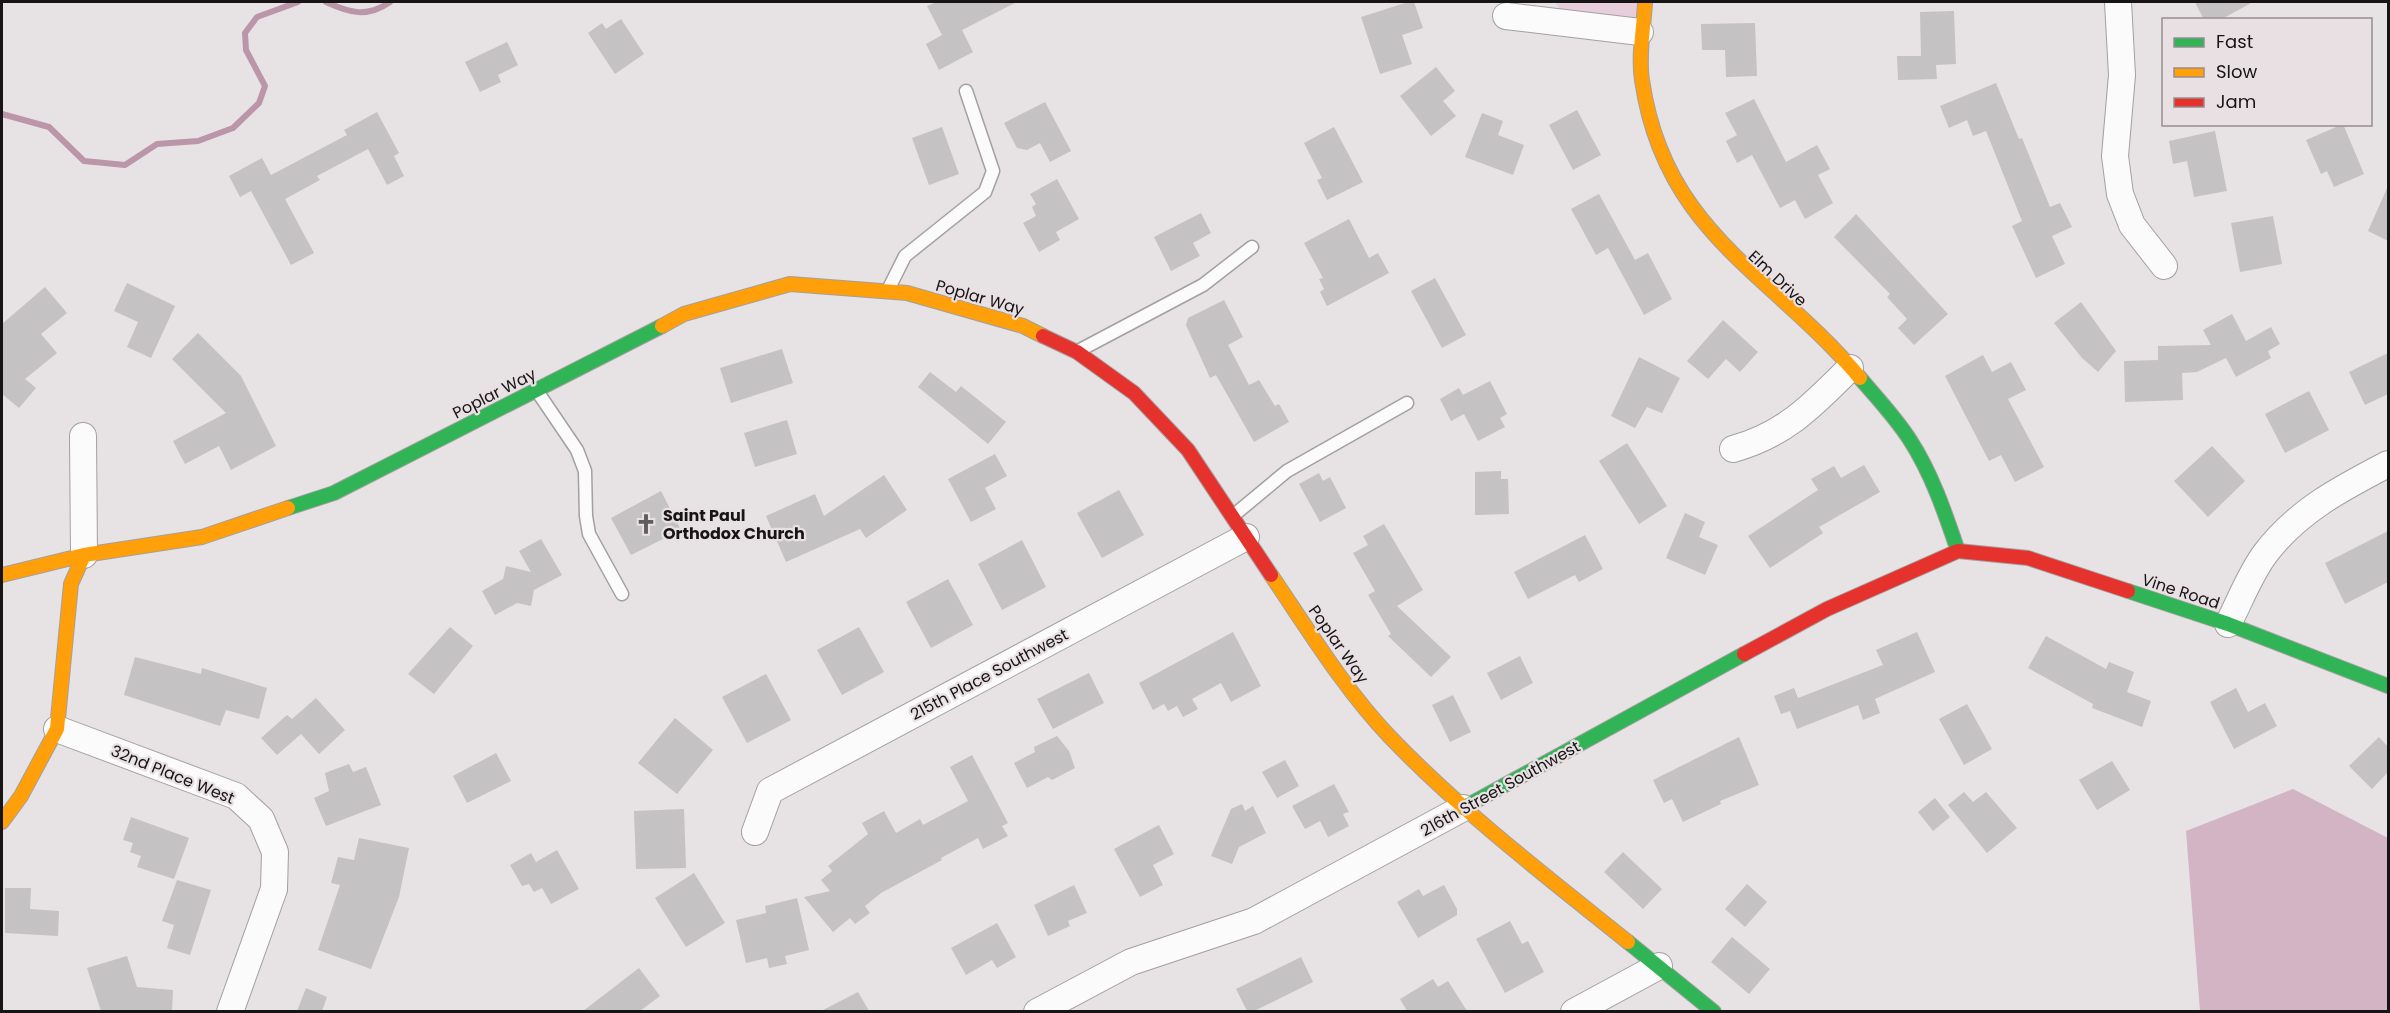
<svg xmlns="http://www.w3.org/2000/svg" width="2390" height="1013" viewBox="0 0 2390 1013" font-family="Poppins,sans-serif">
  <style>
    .green { fill: #e8cedb }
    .forest { fill: #d3b4c4 }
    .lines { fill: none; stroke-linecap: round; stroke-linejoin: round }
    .stream { stroke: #bb96a9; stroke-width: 6 }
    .building { fill: #c5c2c4 }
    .lane-casing { stroke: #a3a0a1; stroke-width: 15 }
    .street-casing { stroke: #a3a0a1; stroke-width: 28 }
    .fast-casing { stroke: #a3a0a1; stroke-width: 16 }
    .slow-casing { stroke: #a3a0a1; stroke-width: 16 }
    .jam-casing { stroke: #a3a0a1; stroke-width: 16 }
    .lane { stroke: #fbfbfb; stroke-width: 12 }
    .street { stroke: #fbfbfb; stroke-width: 26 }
    .fast { stroke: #30b455; stroke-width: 14 }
    .slow { stroke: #ff9f0a; stroke-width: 14 }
    .jam { stroke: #e5322d; stroke-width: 14 }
    .labels { text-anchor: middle; stroke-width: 4.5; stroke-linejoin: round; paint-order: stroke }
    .street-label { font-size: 16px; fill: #171415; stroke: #e9e0e4 }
    .poi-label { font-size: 16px; font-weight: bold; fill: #171415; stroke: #e9e0e4; text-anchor: start }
  </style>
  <rect width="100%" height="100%" fill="#e7e2e4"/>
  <path class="green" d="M1555,2H1645L1640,32L1570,24Z"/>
  <path class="forest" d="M2293,789L2388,838V1011H2200L2186,831Z"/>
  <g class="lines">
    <path class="stream" d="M326,2C350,13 367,18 390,2
      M2,114L49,127L84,161L125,165L157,144L198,141L233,128L259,103L265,86L246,50L245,33L257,17L298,2"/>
  </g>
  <path class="building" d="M937,2H1017L962,30L973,52L939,70L926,44L942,35L927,6Z
    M1408,2H1414L1423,28L1402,35L1412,64L1380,74L1361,17Z
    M2195,2H2253L2220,20H2204Z
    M1954,11L1956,64L1936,65L1937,79L1898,80L1897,56H1921L1920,12Z
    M621,19L644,54L615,74L588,33L602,23L606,29Z
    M1755,23L1757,76L1726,77L1725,50H1702L1701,24Z
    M507,42L518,65L498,75L501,82L480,92L465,62Z
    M1436,67L1455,91L1443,101L1456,116L1431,136L1400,96Z
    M1996,83L2019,139L2022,138L2050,207L2060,203L2072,227L2052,236L2065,264L2036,278L2012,226L2022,221L1986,131L1973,136L1967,120L1949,128L1940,106Z
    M1754,99L1786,162L1817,145L1830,169L1818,175L1833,203L1805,219L1795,200L1780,208L1752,155L1737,163L1726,141L1737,135L1725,113Z
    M1045,102L1071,151L1050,162L1040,143L1027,150L1017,148L1004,123Z
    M1577,110L1601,155L1573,170L1549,125Z
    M377,112L399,153L394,156L404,176L387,185L368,149L317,176L320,180L285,199L314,253L291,265L251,191L240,197L229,176L262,158L271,175L347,135L344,130Z
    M1482,113L1503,121L1498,135L1524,145L1513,175L1465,157Z
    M2343,124L2364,174L2334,187L2327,171L2321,174L2306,140Z
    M942,127L959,174L929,185L912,138Z
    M1334,127L1363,182L1327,200L1317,180L1322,178L1304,143Z
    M2215,131L2227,191L2194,197L2187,161L2173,164L2169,141Z
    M1057,179L1079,219L1056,232L1060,240L1039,252L1023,223L1036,216L1032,207L1036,204L1030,194Z
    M2388,186V241L2368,231Z
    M1599,194L1635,260L1648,253L1672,299L1644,315L1608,248L1596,255L1571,209Z
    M1201,213L1211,233L1193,243L1200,256L1171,271L1154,237Z
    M1856,214L1948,314L1914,345L1898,328L1907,319L1887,297L1890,294L1834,237Z
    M2273,216L2282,264L2240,272L2231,223Z
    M1349,219L1369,258L1378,253L1389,273L1327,306L1320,292L1324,289L1319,279L1323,278L1304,243Z
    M1435,278L1466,335L1442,348L1411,291Z
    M127,283L175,306L151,358L127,347L138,322L114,311Z
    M45,287L67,313L41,334L57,353L25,379L36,388L19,408L2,394V324Z
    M1224,300L1243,337L1228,345L1249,385L1259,380L1275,406L1279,404L1289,422L1254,442L1216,375L1210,378L1186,325L1188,318Z
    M2081,302L2116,351L2098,372L2082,358L2054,323Z
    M2232,314L2246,341L2271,327L2280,344L2268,351L2271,358L2236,377L2226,358L2197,372L2182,373L2183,400L2125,402L2124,361L2158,360V346L2211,345L2203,330Z
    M1723,320L1758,352L1740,372L1726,359L1708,379L1687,361Z
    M198,333L241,376L276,446L231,470L219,446L185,464L173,441L226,413L172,359Z
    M782,349L793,383L731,403L720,368Z
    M2388,353V394L2365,405L2349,372Z
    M1983,355L1992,372L2011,362L2026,390L2008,399L2044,467L2015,482L2001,455L1989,461L1945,376Z
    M1639,357L1680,378L1662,413L1647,407L1635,428L1611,416Z
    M930,372L956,392L961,386L1006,422L988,444L918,387Z
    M1490,381L1507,414L1500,418L1505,427L1478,441L1464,414L1451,421L1440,399L1459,388L1463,395Z
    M2309,391L2329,430L2285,453L2265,414Z
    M787,420L797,454L755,467L744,433Z
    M1627,443L1667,506L1639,524L1599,461Z
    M2212,446L2245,481L2208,517L2174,481Z
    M995,454L1007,476L985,488L996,509L971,522L948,479Z
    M1864,465L1880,492L1819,527L1823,533L1770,568L1748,536L1818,490L1811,479L1834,466L1841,478Z
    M1501,471V479H1508L1509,514L1475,515V472Z
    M1319,473L1323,481L1330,477L1346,508L1320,522L1299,484Z
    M884,475L907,510L866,538L860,529L786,562L766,516L815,494L824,516Z
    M1119,490L1144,535L1102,558L1077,513Z
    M661,491L681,530L631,555L611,518Z
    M1685,513L1705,522L1699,537L1718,545L1705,575L1666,558Z
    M1384,524L1423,590L1397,606L1451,657L1431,677L1388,636L1391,634L1368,595L1375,591L1353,553L1368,545L1363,536Z
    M2388,531V582L2345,604L2325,563Z
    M1585,535L1603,569L1579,582L1575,575L1528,599L1514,572Z
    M541,539L562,575L534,590L531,606L517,603L495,615L482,591L503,579L506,566L531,572L519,551Z
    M1022,540L1046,587L1002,610L978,564Z
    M948,579L973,625L931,648L906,602Z
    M450,627L473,646L434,694L408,674Z
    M859,627L884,672L842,695L817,650Z
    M1233,632L1261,686L1231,702L1221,683L1192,699L1198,709L1183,717L1177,706L1168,711L1164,704L1153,710L1139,683Z
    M1917,632L1935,672L1875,699L1880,713L1863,720L1858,705L1797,729L1790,711L1781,714L1774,696L1794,688L1798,698L1883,665L1876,650Z
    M2046,636L2106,669L2109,662L2134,672L2127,692L2151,701L2142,727L2092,708L2093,704L2028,668Z
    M1520,656L1533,683L1501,700L1487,673Z
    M135,657L201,674L202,668L267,688L259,719L226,710L220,726L124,695Z
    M1089,673L1104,703L1053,729L1037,699Z
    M766,674L791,720L747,743L722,697Z
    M2236,688L2248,712L2265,703L2277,726L2234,749L2210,702Z
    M1453,695L1471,732L1450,742L1432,705Z
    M316,698L345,730L319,754L301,734L277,755L261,738L287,715L292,719Z
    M1967,704L1992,749L1964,765L1939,719Z
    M675,718L713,750L677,794L638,763Z
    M1057,736L1069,751L1075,768L1052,780L1048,777L1027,788L1014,763L1035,752L1034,747Z
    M1739,737L1759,785L1720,801L1721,804L1683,822L1672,799L1664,803L1653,780Z
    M2379,737L2388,747V772L2372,789L2349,766Z
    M496,753L511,781L467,803L453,776Z
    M972,755L1008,823L1002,826L1008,836L983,849L978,838L941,858L942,860L881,893L865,906L870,913L855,924L850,918L833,932L804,897L830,891L821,880L832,871L828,866L868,834L862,823L884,811L896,833L920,819L923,825L968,801L950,767Z
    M1285,760L1299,786L1277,798L1262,772Z
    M2112,761L2130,790L2097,810L2079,780Z
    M349,764L353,772L366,767L381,805L326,826L314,798L329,791L325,773Z
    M1334,784L1349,812L1343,814L1349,826L1328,837L1320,821L1305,829L1292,806Z
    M1964,792L1973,802L1986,792L2017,828L1987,853L1948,805Z
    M1935,798L1950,817L1933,831L1918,812Z
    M1242,804L1245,811L1253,806L1266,833L1239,847L1232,864L1211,856L1231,809Z
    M684,809L686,868L636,869L634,811Z
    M131,817L189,838L174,879L137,867L141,856L130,852L133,843L123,840Z
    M1159,825L1174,854L1153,865L1163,885L1140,897L1114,849Z
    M359,838L409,848L399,897L371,969L318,950L340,885L331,883L338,857L354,860Z
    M557,850L579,889L551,904L542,888L534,892L529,884L522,886L510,865L531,853L536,862Z
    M1623,852L1662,889L1643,909L1604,872Z
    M694,873L725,923L686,947L655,898Z
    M177,880L211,890L190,955L167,948L174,925L162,921Z
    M1747,884L1767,902L1745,927L1725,909Z
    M1074,885L1087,913L1068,921L1070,926L1048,936L1034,905Z
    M1444,885L1457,909V915L1418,938L1397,902L1419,889L1423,896Z
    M5,888H31L30,909L59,911L58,936L5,933Z
    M797,898L809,950L785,956L787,964L769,968L767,958L746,963L736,920L766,913L765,906Z
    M1510,921L1522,944L1528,941L1544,972L1505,993L1476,939Z
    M997,923L1016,957L997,968L992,960L966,975L951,948Z
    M1732,937L1770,969L1749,994L1711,962Z
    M127,956L137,987L173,990L172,1011H101L87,968Z
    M1301,957L1313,982L1254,1011H1247L1236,989Z
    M639,968L660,996L640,1011H583Z
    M1433,979L1438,987L1448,981L1467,1011H1407L1400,999Z
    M306,988L327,997L322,1011H297Z
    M858,992L869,1011H821Z"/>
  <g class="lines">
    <g class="lane-casing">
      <path id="lane" d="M888,290L905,256L985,192L993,171L966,91
        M1080,350L1203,285L1252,247
        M537,391L577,450L585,471L586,516L589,534L622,594
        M1234,515L1287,471L1407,403"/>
    </g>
    <g class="street-casing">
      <path id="street" d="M2118,2L2122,75L2115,156L2120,194L2132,225L2164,266
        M1506,16L1640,32
        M83,436L84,555
        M1733,449C1786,434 1812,406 1850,368
        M2228,624C2240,601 2250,574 2265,554C2297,511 2342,488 2388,464
        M57,729L236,796L261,819L275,852L274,889L230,1012
        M755,832L770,791L1246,537
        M1037,1012L1131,962L1254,921L1463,808
        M1574,1012L1659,966"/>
    </g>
    <g class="fast-casing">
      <path id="fast" d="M1860,378C1877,398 1896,418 1910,440C1932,474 1945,513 1958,551
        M288,508L334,493L662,326
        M2128,591L2228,624L2388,686
        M1463,808L1744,654
        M1628,942L1714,1012"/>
    </g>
    <g class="slow-casing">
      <path id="slow" d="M1645,2C1644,27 1638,55 1642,80C1664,233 1772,273 1860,378
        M662,326L684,314L790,284L907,293L1023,326L1043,336
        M2,575L84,555L202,537L288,508
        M1271,575C1307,628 1345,690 1390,737C1462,812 1546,876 1628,942
        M2,822L21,796L57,729L71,584L84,555"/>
    </g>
    <g class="jam-casing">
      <path id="jam" d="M1043,336L1077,352L1134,393L1188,450L1271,575
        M1744,654L1827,609L1958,551L2028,558L2128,591"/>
    </g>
    <use href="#lane" class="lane"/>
    <use href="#street" class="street"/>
    <use href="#fast" class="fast"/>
    <use href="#slow" class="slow"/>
    <use href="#jam" class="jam"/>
  </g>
  <defs>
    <g id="church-bare" transform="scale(1.62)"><path d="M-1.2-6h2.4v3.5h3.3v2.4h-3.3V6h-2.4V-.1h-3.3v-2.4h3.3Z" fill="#605c5d" stroke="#e9e0e4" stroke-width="2.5" paint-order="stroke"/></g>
  </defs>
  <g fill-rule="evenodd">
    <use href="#church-bare" x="646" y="524"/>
  </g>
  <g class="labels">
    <g class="street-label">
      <text transform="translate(1778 278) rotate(43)" y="6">Elm Drive</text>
      <text transform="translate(980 297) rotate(16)" y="6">Poplar Way</text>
      <text transform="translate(494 393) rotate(-27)" y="6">Poplar Way</text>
      <text transform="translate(2181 591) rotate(18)" y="6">Vine Road</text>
      <text transform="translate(1339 644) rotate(55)" y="6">Poplar Way</text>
      <text transform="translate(989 674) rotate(-28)" y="6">215th Place Southwest</text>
      <text transform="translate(173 774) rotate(22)" y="6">32nd Place West</text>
      <text transform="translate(1500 788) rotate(-29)" y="6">216th Street Southwest</text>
    </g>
    <g class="poi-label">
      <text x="663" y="521">Saint Paul<tspan x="663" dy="18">Orthodox Church</tspan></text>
    </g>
  </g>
  <rect width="2390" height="1013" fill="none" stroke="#171415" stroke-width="6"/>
  <rect x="2162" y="18" width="210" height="108" fill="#e9e0e4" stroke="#958e91" stroke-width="1.5"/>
  <rect x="2174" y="38" width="30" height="9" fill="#30b455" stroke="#958e91" stroke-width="1.5"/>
  <text x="2216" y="48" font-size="18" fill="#171415">Fast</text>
  <rect x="2174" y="68" width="30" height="9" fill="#ff9f0a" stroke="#958e91" stroke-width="1.5"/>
  <text x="2216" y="78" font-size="18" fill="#171415">Slow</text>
  <rect x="2174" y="98" width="30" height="9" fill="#e5322d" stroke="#958e91" stroke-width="1.5"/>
  <text x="2216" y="108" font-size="18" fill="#171415">Jam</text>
</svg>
